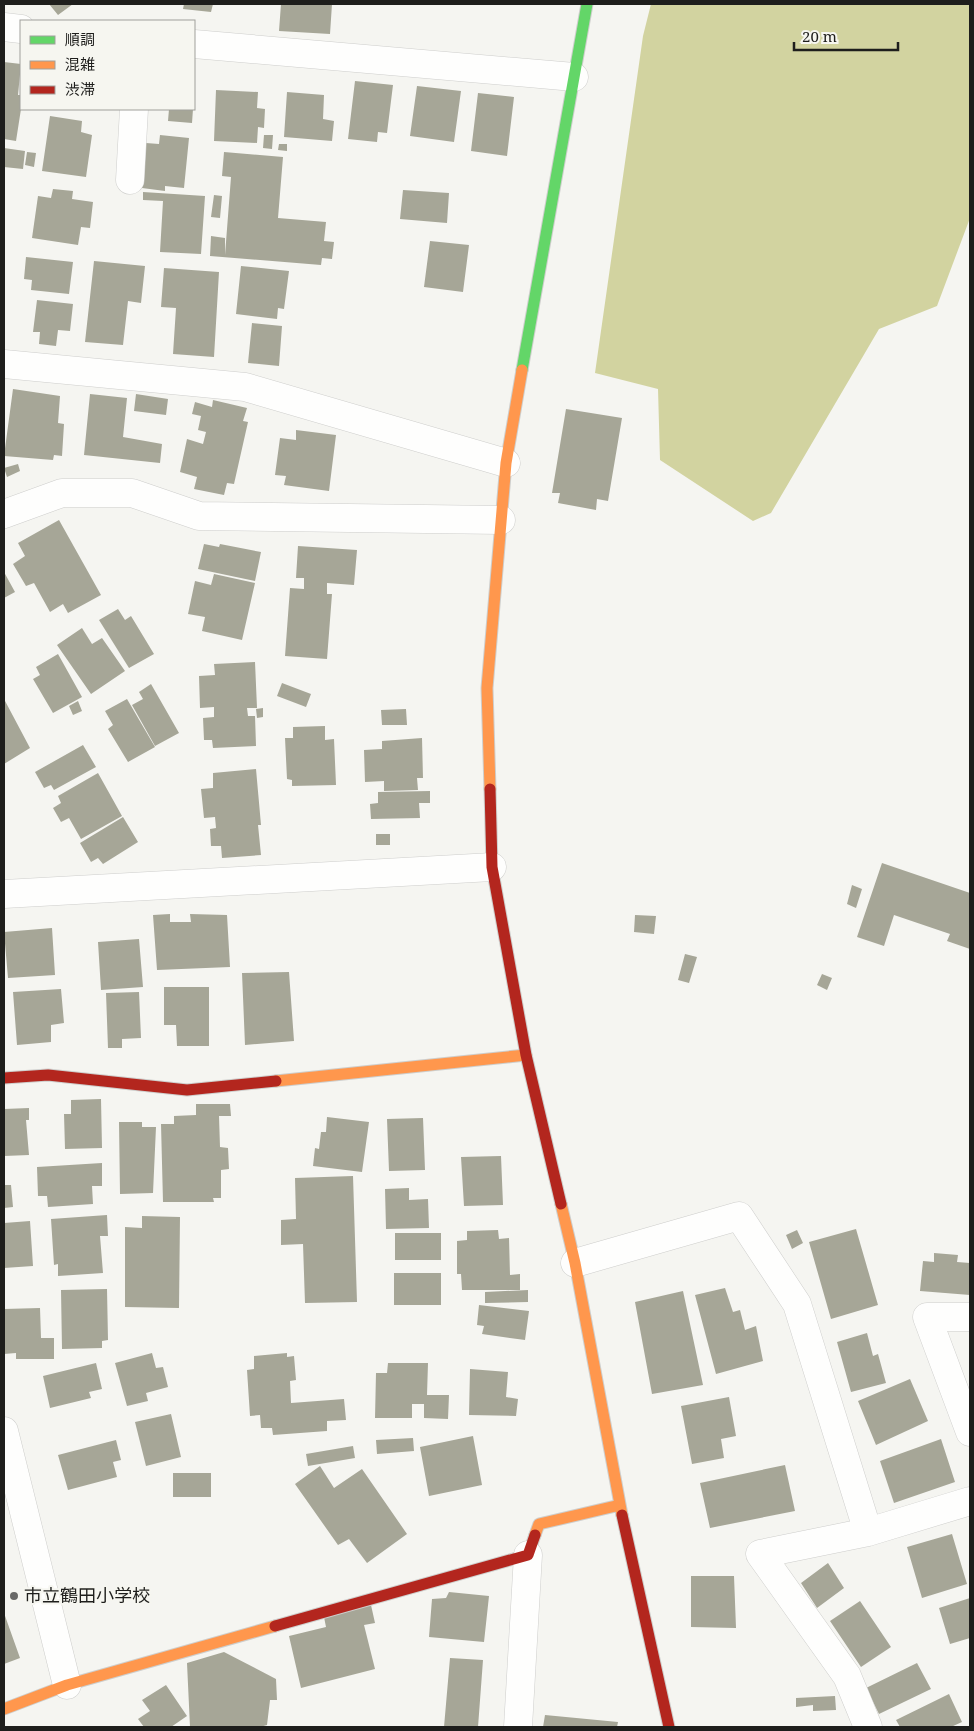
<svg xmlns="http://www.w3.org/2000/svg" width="974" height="1731" viewBox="0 0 974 1731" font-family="'Noto Serif','Noto Sans JP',serif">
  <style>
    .water { fill: #d2d3a0 }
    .building { fill: #a6a697 }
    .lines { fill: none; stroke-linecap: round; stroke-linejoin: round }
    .street-casing { stroke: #cececc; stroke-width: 29 }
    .fast-casing { stroke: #cececc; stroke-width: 13 }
    .slow-casing { stroke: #cececc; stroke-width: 13 }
    .jam-casing { stroke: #cececc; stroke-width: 13 }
    .street { stroke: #fefefd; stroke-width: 28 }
    .fast { stroke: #63d668; stroke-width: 11 }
    .slow { stroke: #ff974d; stroke-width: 11 }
    .jam { stroke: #b3261e; stroke-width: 11 }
    .poi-dot { fill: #696967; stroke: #f6f6f0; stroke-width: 2 }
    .labels { text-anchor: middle; stroke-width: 4; stroke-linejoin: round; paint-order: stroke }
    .poi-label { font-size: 18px; fill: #1e1e1c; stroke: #f6f6f0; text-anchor: start }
  </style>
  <rect width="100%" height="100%" fill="#f5f5f1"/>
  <path class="water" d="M651,4H970V218L937,306L879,329L771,513L753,521L660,460L658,389L595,373L643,36Z"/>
  <path class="building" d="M49,4H73L58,15Z
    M184,4H213L211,12L183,9Z
    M281,4H332L330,34L279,31Z
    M4,62L21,64L18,95H21V109L16,141L4,139Z
    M355,81L393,85L387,133L378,132L377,142L348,139Z
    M417,86L461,91L454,142L410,136Z
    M216,90L258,92L257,108L265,109L264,128L258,127L257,143L214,141Z
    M287,92L324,95L323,119L334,121L332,141L284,137Z
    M478,93L514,97L507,156L471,151Z
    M169,109H193L192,123L168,121Z
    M50,116L82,121L81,132L92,135L86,177L42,171Z
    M160,135L189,138L184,188L165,186V191L142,188L146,143L159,144Z
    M264,135H273L272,149L263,148Z
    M279,144H287V151L278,150Z
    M4,148L25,151L23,169L4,167Z
    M27,152L36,153L34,167L25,165Z
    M224,152L283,157L278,218L326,222L324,241L334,242L332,259L322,258L321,265L210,256L211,236L225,238V255L231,177L222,176Z
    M53,189L73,191L72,199L93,202L90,228L81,227L78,245L32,238L38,196L51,198Z
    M403,190L449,193L447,223L400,219Z
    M143,192L205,196L201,254L160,252L163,201L143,200Z
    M214,195L222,196L220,218L211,217Z
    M430,241L469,245L463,292L424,287Z
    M26,257L73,262L69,294L31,290L32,280L24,279Z
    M94,261L145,266L141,303L128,301L123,345L85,342Z
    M241,266L289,271L284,309L278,308L277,319L236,314Z
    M164,268L219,272L214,357L173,354L176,308L161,307Z
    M37,300L73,304L70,331L58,330L56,346L39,344L40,332H33Z
    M252,323L282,326L279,366L248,363Z
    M13,389L60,396L58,423L64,424L62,456L54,455L53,460L4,456Z
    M90,394L127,398L123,437L162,444L160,463L84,455Z
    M136,394L168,399L166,415L134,411Z
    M213,400L247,408L243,421L248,422L234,484L227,483L224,495L194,489L197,477L180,472L187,439L203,444L206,432L198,430L201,416L192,414L195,402L212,407Z
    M566,409L622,418L608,501L597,499L596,510L558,503L560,493H552Z
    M296,430L336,435L329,491L284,485L286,476L275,475L280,438L296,440Z
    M18,464L20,471L7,477L4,468Z
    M59,520L101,595L68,613L63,604L50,612L34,583L26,586L13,564L25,556L18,543Z
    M204,544L219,547L220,544L261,552L255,581L198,569Z
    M298,546L357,550L354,585L327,583V594H332L327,659L285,656L290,588L304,589V578H296Z
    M4,572L15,592L4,598Z
    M214,574L255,583L242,640L202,631L205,617L188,614L195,581L211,585Z
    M118,609L125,620L131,616L154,654L129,668L99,620Z
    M82,628L92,644L102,638L125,671L91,694L57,645Z
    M58,654L82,697L53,713L33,679L40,675L36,667Z
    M255,662L257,708H247L248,716H255L256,746L213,748L212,740H204L203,718L214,717V707L200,708L199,676L215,675L214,664Z
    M282,683L311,694L306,707L277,696Z
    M151,684L179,733L155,746L132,705L143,699L139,692Z
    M4,699L30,748L4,764Z
    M127,699L155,747L128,762L108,729L113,725L105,711Z
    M78,701L82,711L73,715L69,706Z
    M263,708V717L257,718L256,709Z
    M406,709L407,725H382L381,710Z
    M325,726V740L334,739L336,785L292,786V780L287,779L285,738H293V727Z
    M422,738L423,778H417L418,790L384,791V781L365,782L364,750L382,749V741Z
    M83,745L96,767L54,790L51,785L44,788L35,772Z
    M256,769L261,825H258L261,855L222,858L221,846H211L210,829L216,828L215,817L204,818L201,789L213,788V773Z
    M98,773L122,816L81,839L69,818L61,822L53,808L61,803L58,796Z
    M430,791V803H419L420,818L371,819L370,804L378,803V792Z
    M123,817L138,842L103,864L98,858L91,862L80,843Z
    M376,834H390V845H376Z
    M882,863L970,893V949L947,941L950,934L894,915L884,946L857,937Z
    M852,885L862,889L856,908L847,904Z
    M170,914V922H191L190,914L227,915L230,967L157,970L153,915Z
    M635,915L656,916L654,934L634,932Z
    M52,928L55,975L8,978L4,932Z
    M139,939L143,987L101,990L98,942Z
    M685,954L697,957L689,983L678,980Z
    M289,972L294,1041L245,1045L242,973Z
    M822,974L832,978L827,990L817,985Z
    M164,987H209V1046H177L176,1025H164Z
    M61,989L64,1023L51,1025V1042L17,1045L13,992Z
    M139,992L141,1038L122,1039V1048H108L106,993Z
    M101,1099L102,1148L65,1149L64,1114H71V1100Z
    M196,1104H230L231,1116H219L220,1147L228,1148L229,1169L221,1170V1198H213L214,1202H163L161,1124H174V1116L196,1115Z
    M29,1108V1120H26L29,1155L4,1156V1109Z
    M327,1117L369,1122L362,1172L313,1166L315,1148L319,1149L321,1132H326Z
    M423,1118L425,1170L389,1171L387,1119Z
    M119,1122H142V1127H156L153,1193L120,1194Z
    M501,1156L503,1205L464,1206L461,1157Z
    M102,1163V1186H92L93,1204L48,1207L47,1196H38L37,1167Z
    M353,1176L357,1302L305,1303L303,1244L281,1245V1220L296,1219L295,1178Z
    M4,1185H11L13,1207L4,1208Z
    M409,1188V1200L428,1199L429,1228L386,1229L385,1189Z
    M107,1215L108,1236H100L103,1273L58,1276V1264L54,1265L51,1219Z
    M142,1216L180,1217L179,1308L125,1307V1227L142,1228Z
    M30,1221L33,1266L4,1268V1223Z
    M856,1229L878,1305L831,1319L809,1242Z
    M498,1230L499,1239L509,1238L510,1275L520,1274V1290H462L461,1274H457V1241L467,1240V1231Z
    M797,1230L803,1243L792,1249L786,1235Z
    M395,1233H441V1260H395Z
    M934,1253L958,1255L957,1262L970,1263V1295L920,1291L923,1261L934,1262Z
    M394,1273H441V1305H394Z
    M725,1288L733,1312L740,1310L745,1330L756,1326L763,1361L716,1374L695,1295Z
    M107,1289L108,1340L102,1341V1348L62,1349L61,1290Z
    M528,1290V1302L485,1303V1292Z
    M683,1291L703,1385L652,1394L635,1302Z
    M479,1305L529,1311L525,1340L482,1334L484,1326L477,1325Z
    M40,1308L41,1338H54V1359H16V1353L4,1354V1309Z
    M867,1333L873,1356L878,1354L886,1383L851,1392L837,1342Z
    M152,1353L156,1368L163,1367L168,1387L146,1393L148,1401L127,1406L115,1363Z
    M287,1353V1357L294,1356L296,1380L290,1381L291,1403L344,1399L346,1420L327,1421V1431L273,1435L272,1428H261L260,1415L250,1416L247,1370L254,1369V1356Z
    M96,1363L102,1389L89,1392L91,1398L50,1408L43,1376Z
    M388,1363H428L427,1395H449L448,1419L424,1418V1404H412V1418H375L376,1373H387Z
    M470,1369L508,1372L506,1397L518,1399L516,1416L469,1415Z
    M910,1379L928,1421L876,1445L858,1401Z
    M729,1397L736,1436L721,1439L724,1458L692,1464L681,1406Z
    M171,1414L181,1457L146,1466L135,1422Z
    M473,1436L482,1485L429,1496L420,1447Z
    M413,1438L414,1451L377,1454L376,1440Z
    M941,1439L955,1482L894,1503L880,1461Z
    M116,1440L121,1460L113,1462L117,1477L68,1490L58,1455Z
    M353,1446L355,1458L308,1466L306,1454Z
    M785,1465L795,1511L710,1528L700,1483Z
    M320,1466L334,1488L362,1469L407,1534L367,1563L349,1539L338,1545L295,1484Z
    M173,1473H211V1497H173Z
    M952,1534L967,1584L922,1598L907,1547Z
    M828,1563L844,1588L817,1608L801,1583Z
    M691,1576H734L736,1628L691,1627Z
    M449,1592L489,1596L484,1642L429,1637L432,1599L446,1598Z
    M970,1598V1638L950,1644L939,1608Z
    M860,1601L891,1647L861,1667L830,1621Z
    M371,1605L375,1623L364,1625L375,1669L301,1688L289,1636L326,1627L324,1617Z
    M4,1613L20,1658L4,1664Z
    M224,1652L276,1679L277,1700H270L267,1725L260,1727H190L187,1663Z
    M450,1658L483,1660L478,1727H444Z
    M917,1663L931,1689L879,1714L866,1688Z
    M166,1685L187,1716L171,1727H144L138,1719L150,1711L142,1700Z
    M949,1694L962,1722L951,1727H900L896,1720Z
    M835,1696L836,1710L813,1711V1705L796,1707V1698Z
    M545,1715L618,1722L617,1727H543Z"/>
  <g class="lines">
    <g class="street-casing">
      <path id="street" d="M4,27L21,29
        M194,44L574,77
        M130,180L134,109
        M4,364L245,387L506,463
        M4,514L62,493H132L199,516L501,520
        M4,894L492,867
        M575,1263L739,1216L797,1304L868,1532
        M970,1317H927L970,1432
        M4,1431L67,1685
        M518,1727L528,1555
        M868,1727L847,1676L760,1554L868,1532L970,1501"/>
    </g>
    <g class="fast-casing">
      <path id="fast" d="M522,370L587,4"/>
    </g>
    <g class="slow-casing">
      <path id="slow" d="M490,789L487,688L506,463L522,370
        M276,1081L526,1055
        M561,1204L575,1263L622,1515
        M535,1535L539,1524L620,1505
        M4,1709L67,1685L275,1626"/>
    </g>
    <g class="jam-casing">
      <path id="jam" d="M490,789L492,867L526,1055L561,1204
        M4,1078L48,1075L187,1090L276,1081
        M622,1515L669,1727
        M275,1626L528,1555L535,1535"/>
    </g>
    <use href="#street" class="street"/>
    <use href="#fast" class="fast"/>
    <use href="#slow" class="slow"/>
    <use href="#jam" class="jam"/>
  </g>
  <circle class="poi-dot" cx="14" cy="1596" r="5"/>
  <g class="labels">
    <g class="poi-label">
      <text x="24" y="1602">市立鶴田小学校</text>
    </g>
  </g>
  <rect width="974" height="1731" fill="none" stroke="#1e1e1c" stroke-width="10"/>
  <rect x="20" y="20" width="175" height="90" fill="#f6f6f0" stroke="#a0a09b"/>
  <rect x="30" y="36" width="25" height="8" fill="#63d668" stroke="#a0a09b"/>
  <text x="65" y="45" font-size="15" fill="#1e1e1c">順調</text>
  <rect x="30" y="61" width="25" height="8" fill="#ff974d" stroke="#a0a09b"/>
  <text x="65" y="70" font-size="15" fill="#1e1e1c">混雑</text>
  <rect x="30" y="86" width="25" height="8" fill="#b3261e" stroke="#a0a09b"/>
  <text x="65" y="95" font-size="15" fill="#1e1e1c">渋滞</text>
  <path d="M794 42v8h104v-8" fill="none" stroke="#1e1e1c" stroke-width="2.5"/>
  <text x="802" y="42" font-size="15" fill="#1e1e1c" stroke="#f6f6f0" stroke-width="4" paint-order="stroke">20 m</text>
</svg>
